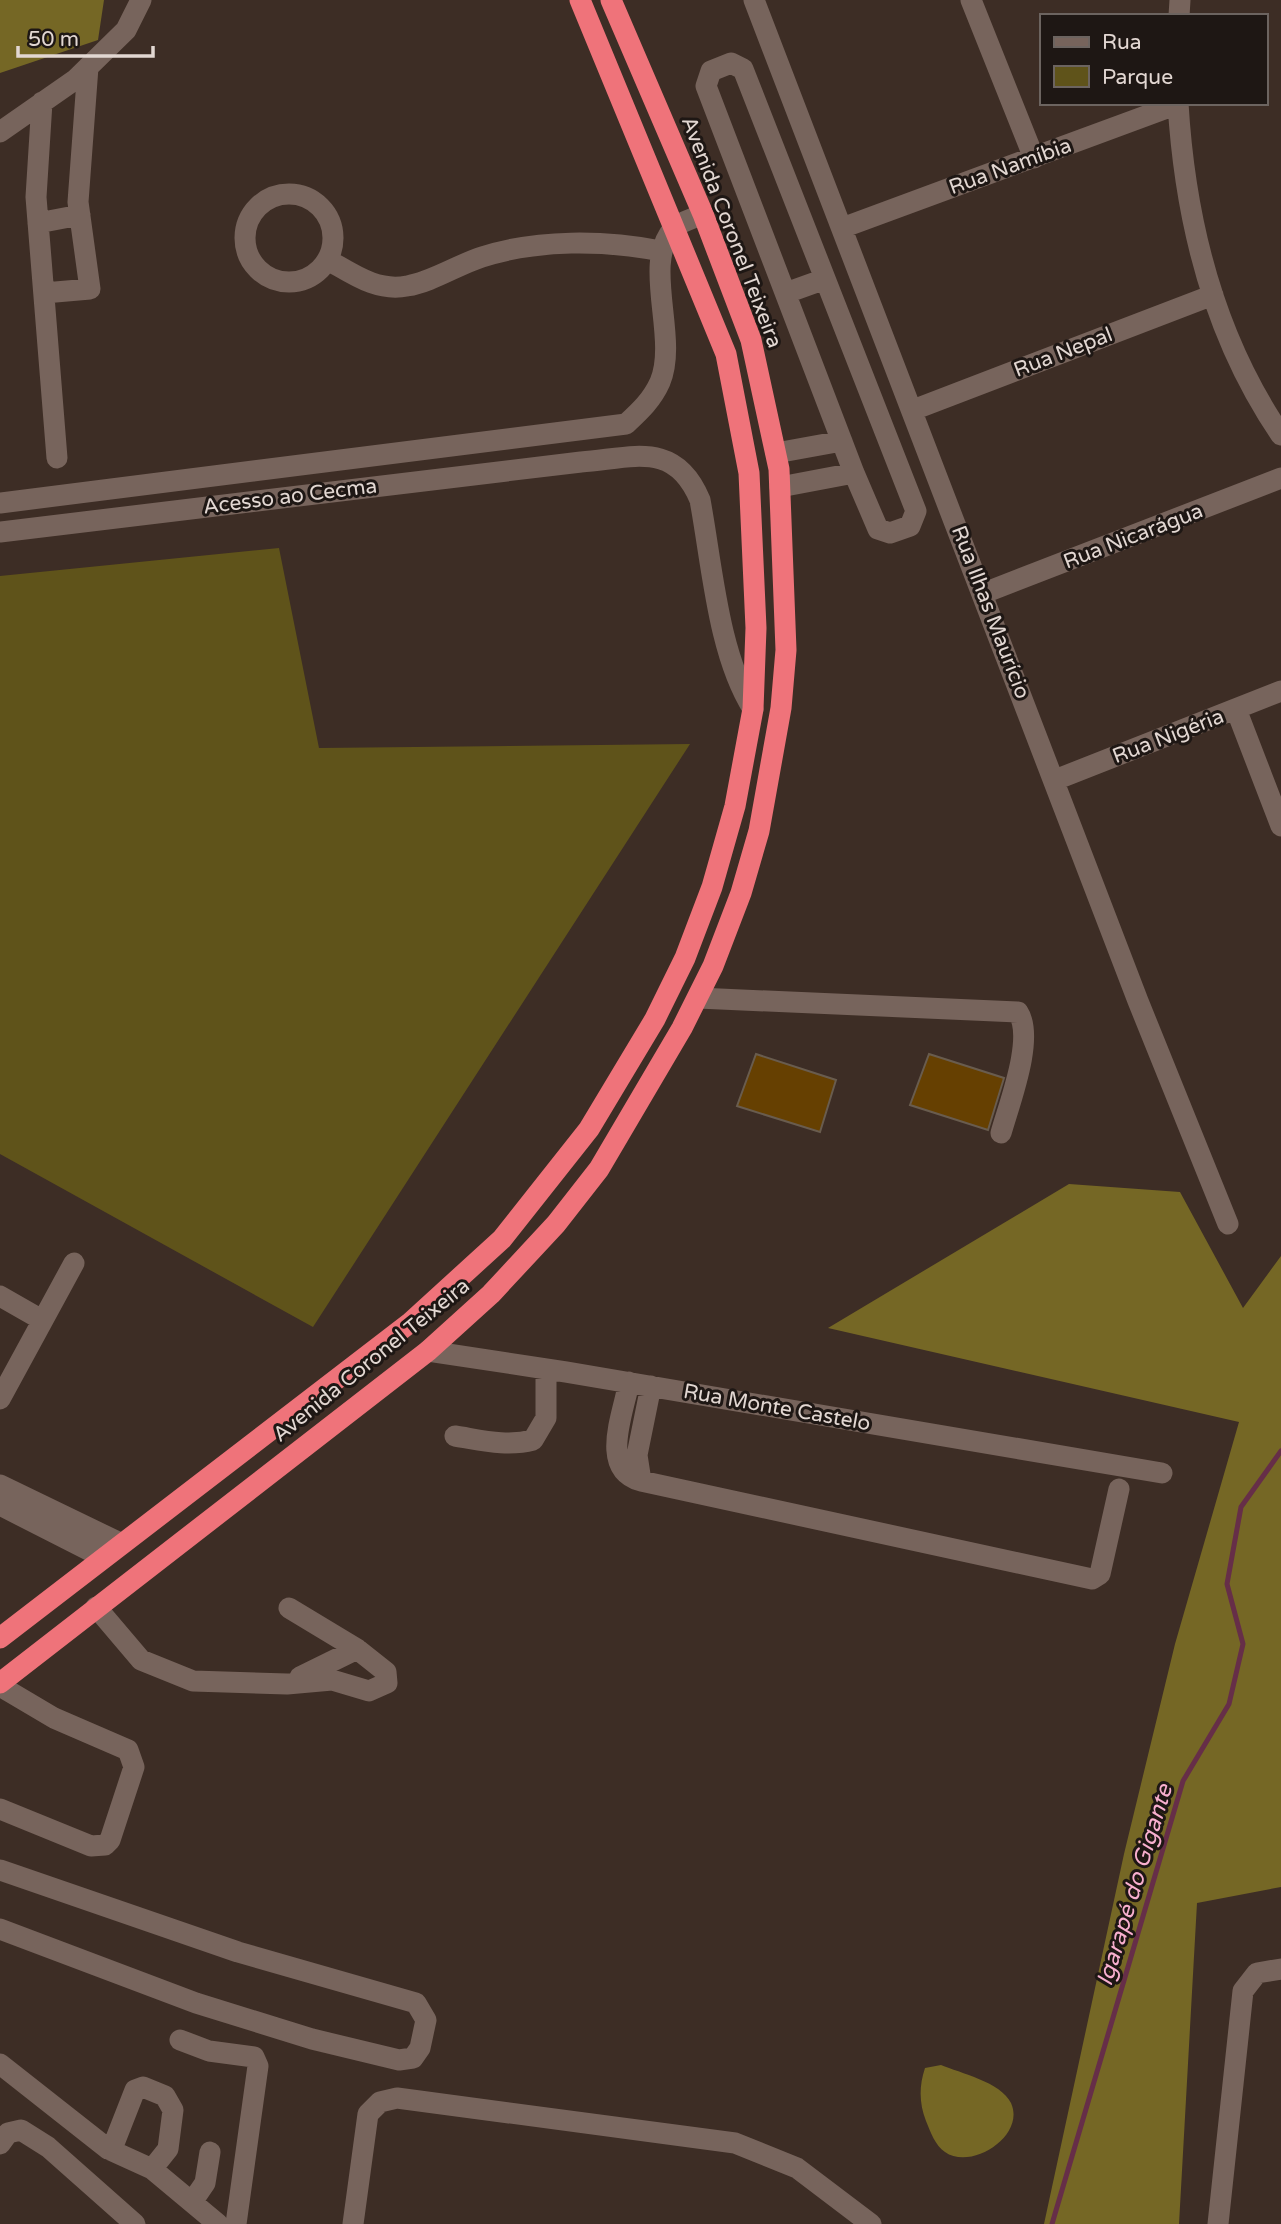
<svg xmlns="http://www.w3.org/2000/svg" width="1281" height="2224" viewBox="0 0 1281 2224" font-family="'Varela Round',sans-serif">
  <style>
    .green { fill: #5f531a }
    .forest { fill: #756725 }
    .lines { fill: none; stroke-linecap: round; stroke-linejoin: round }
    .stream { stroke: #662e48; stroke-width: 5 }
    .building { fill: #664001; stroke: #695c4e; stroke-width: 2 }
    .minor { stroke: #77645c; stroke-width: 21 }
    .highway { stroke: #ef737a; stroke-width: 21 }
    .labels { text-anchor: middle; stroke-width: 6; stroke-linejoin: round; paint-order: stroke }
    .street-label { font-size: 21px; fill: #e2d7d2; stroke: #1e1714 }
    .water-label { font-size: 23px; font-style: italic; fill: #f8afce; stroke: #1e1714 }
  </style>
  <rect width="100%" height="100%" fill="#3d2d25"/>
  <path class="green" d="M279,548L319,748L690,744L313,1327L0,1154V576Z"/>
  <path class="forest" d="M0,0H104L98,40L0,73Z
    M1069,1184L1180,1192L1243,1308L1281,1256V1887L1197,1903L1179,2224H1044L1124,1854L1175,1644L1239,1422L828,1328Z
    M941,2065C960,2073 1001,2082 1011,2103C1026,2136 971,2171 945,2152C935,2145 931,2133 926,2121C919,2103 919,2086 925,2068Z"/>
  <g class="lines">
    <path class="stream" d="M1052,2224L1183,1781L1229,1704L1243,1644L1227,1584L1241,1507L1281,1451"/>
  </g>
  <path class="building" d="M756,1054L836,1080L820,1132L737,1106Z
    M929,1054L1004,1078L988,1130L910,1105Z"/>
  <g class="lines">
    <path class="minor" d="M754,0L1138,1001L1228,1224
      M971,0L1034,158
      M1179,16L1180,0
      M731,63L743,69L916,511L910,526L890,533L878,529L854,473L706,86L711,71Z
      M42,102L36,197L57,458
      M1178,103C1185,221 1214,337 1281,435
      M0,132L76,79L126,30L141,0
      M245 238a44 44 0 1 1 88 0a44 44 0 1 1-88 0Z
      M38,223L80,215
      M842,228L1178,104
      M328,260C353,274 377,292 407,286C432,282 457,265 482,257C538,239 604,240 661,251
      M44,293L90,289L78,202L88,67
      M786,293L825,279
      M913,410L1213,295
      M776,453L842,441
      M780,487L854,473
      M0,503L626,424C640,411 652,400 660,382C679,337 641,263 674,228C680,222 695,218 703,214
      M0,532L581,462C633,458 675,440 700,500C712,564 718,654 753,709
      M984,593L1281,478
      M1236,709L1281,826
      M1055,780L1281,691
      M698,998L1018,1012C1035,1038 1009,1104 1001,1133
      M0,1296L42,1320
      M428,1351L566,1372L1162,1473
      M629,1382C623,1415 599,1469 641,1481L1092,1579L1100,1574L1119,1489
      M0,1399L74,1263
      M455,1436C481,1440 507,1447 533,1440L546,1418V1369
      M641,1481L637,1455L651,1386
      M0,1485L120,1543
      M0,1505L102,1557
      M96,1607L141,1660L193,1681L287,1684L332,1680L369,1691L387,1683L386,1672L357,1649L289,1608
      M300,1677L357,1649
      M0,1686L54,1718L128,1750L134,1767L110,1840L105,1845L91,1846L0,1809
      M0,1870L238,1952L416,2003L426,2020L420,2048L413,2058L399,2060L312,2039L196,2003L0,1929
      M180,2040L209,2051L254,2057L258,2066L236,2224
      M0,2064L108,2149L152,2169L218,2224
      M0,2144L8,2133L21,2130L48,2147L135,2224
      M108,2149L115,2141L135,2090L143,2087L165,2096L173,2110L168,2149L152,2169
      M192,2202L205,2183L210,2152
      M353,2224L368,2114L380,2102L397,2098L735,2143L797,2168L871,2224
      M1218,2224L1243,1991L1257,1973L1281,1969"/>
    <path class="highway" d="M0,1638L411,1322L502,1239L589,1129L655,1019L685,958L712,887L735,806L753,709L756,628L749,473L726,354L580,0
      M0,1683L428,1351L491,1294L556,1224L599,1169L682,1028L713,966L741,893L759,831L781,708L786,650L779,469L751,340L703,214L611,0"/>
  </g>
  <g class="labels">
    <g class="street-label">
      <text transform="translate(1010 166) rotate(-20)" y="7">Rua Namíbia</text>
      <text transform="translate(732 232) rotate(69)" y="7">Avenida Coronel Teixeira</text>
      <text transform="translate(1063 352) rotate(-21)" y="7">Rua Nepal</text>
      <text transform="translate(290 496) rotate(-7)" y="7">Acesso ao Cecma</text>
      <text transform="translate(1133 536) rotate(-21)" y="7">Rua Nicarágua</text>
      <text transform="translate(991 612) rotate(69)" y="7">Rua Ilhas Maurício</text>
      <text transform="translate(1168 736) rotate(-21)" y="7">Rua Nigéria</text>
      <text transform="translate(371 1360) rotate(-39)" y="7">Avenida Coronel Teixeira</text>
      <text transform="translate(777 1407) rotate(10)" y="7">Rua Monte Castelo</text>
    </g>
    <g class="water-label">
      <text transform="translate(1134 1885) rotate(-73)" y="8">Igarapé do Gigante</text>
    </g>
  </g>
  <rect x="1040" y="14" width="228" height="91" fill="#1e1714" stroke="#6c6460" stroke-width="2"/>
  <rect x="1054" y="37" width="35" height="10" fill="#77645c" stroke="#6c6460" stroke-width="2"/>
  <text x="1102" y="49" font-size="21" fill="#e2d7d2">Rua</text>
  <rect x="1054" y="66" width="35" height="21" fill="#5f531a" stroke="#6c6460" stroke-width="2"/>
  <text x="1102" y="84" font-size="21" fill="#e2d7d2">Parque</text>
  <path d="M18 46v10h135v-10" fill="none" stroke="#e2d7d2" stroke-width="3.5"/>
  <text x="28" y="46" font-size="21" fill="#e2d7d2" stroke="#1e1714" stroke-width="5" paint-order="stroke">50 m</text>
</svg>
